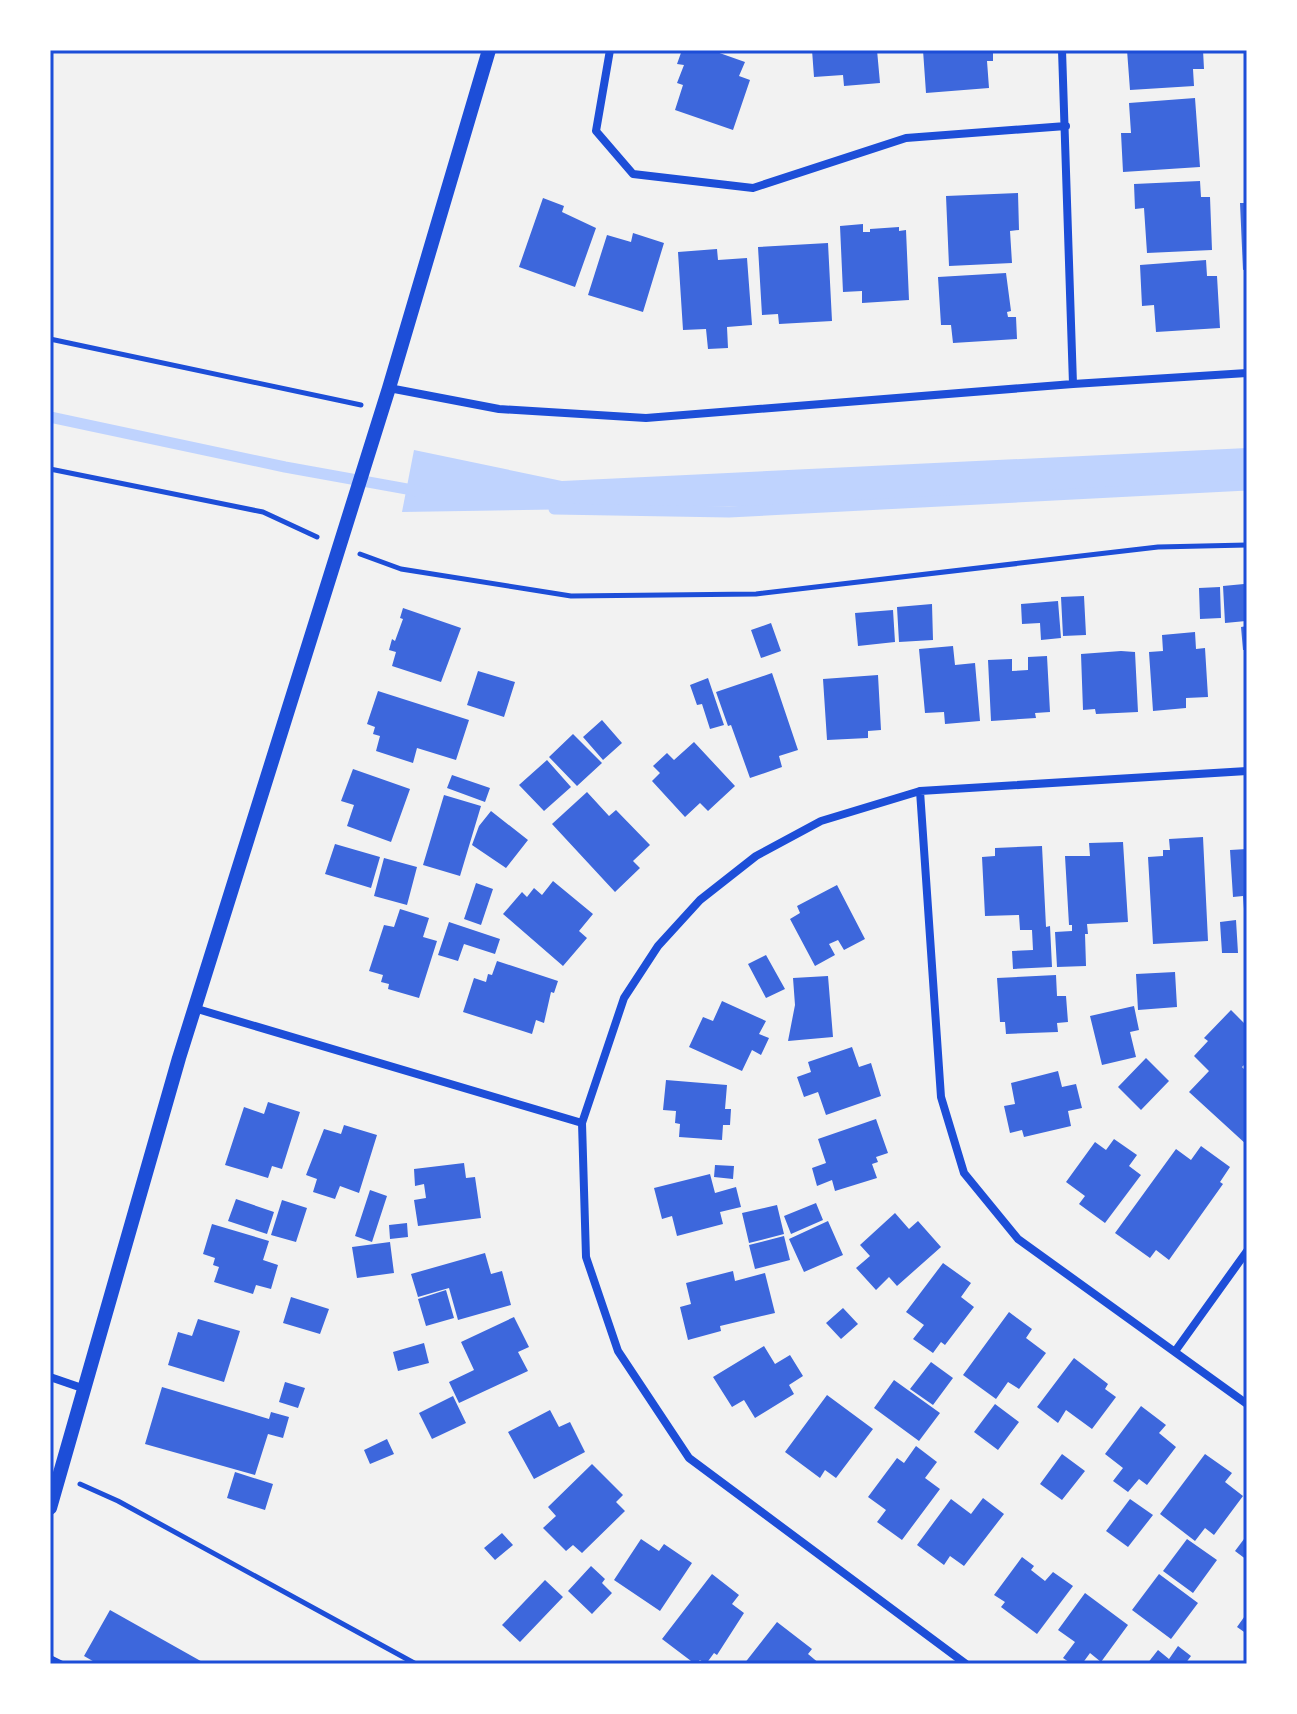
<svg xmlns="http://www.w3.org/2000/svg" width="1297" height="1714" viewBox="0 0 1297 1714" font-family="Karla,sans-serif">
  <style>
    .water { fill: #bfd3fe }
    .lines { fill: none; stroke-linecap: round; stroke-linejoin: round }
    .stream { stroke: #bfd3fe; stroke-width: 11 }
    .building { fill: #3d67dc }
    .path { stroke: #1d4ed8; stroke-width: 5 }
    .service { stroke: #1d4ed8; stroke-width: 6 }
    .minor { stroke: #1d4ed8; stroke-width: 8 }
    .tertiary { stroke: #1d4ed8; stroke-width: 14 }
    .neatline { fill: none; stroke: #1d4ed8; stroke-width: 3 }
  </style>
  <rect width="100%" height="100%" fill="#f2f2f2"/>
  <path class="water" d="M1247,448V485L891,504L402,512L414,450L562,481Z"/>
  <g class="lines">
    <path class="stream" d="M50,417L285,467L418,491
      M554,509L729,512L1247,485"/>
  </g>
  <path class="building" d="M682,50H711L745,62L739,76L750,80L733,130L675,110L683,85L677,83L684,65L677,64Z
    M812,50H877L880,83L844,86L843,75L814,77Z
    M923,50H993V61H987L989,88L926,93Z
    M1127,50H1203L1204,69H1193L1194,86L1130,90Z
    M1195,98L1200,167L1123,172L1121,133H1131L1129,103Z
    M1200,181L1201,197H1210L1212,250L1147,253L1144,208L1135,209L1134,184Z
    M1018,193L1019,230L1010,231L1012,263L949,266L946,196Z
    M543,198L564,206L562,212L596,228L575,287L519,267Z
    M1240,203H1247V269L1243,270Z
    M863,224V232H870V229L899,227V231L906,230L909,300L862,303V291L843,292L840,226Z
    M633,233L664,243L643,312L588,295L607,235L631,242Z
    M828,243L832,321L779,324L778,314L762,315L758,247Z
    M717,249L718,260L747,258L752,325L727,327L728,348L708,349L706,329L683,330L678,252Z
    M1206,260L1207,276H1217L1220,328L1156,332L1154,305L1142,306L1140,265Z
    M1006,273L1011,311L1007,312L1008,317H1016L1017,339L953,343L951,325H941L938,277Z
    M1244,584L1246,621L1225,623L1223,586Z
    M1220,587L1221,618L1200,619L1199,588Z
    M1084,596L1086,635L1063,636L1061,597Z
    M1058,601L1061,638L1041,640L1040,623L1022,624L1021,604Z
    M932,604L933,640L899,642L897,607Z
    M403,608L461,628L441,682L392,666L396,652L389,650L392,639L395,641L403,619L400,618Z
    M893,610L895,642L858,646L855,613Z
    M771,623L781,651L761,658L751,630Z
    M1247,626V650H1243L1241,627Z
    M1195,632L1196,649L1205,648L1208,697L1186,698V708L1153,711L1149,652L1163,651L1162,635Z
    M953,646L955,665L975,663L980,721L945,724L944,712L925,713L919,649Z
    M1121,651L1135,652L1138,712L1096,714L1095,709L1083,710L1081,654Z
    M1047,656L1050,712L1035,713L1036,718L991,721L988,660L1012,659V671L1028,670V657Z
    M478,671L515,682L504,717L467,705Z
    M772,673L798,750L779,756L782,767L750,778L731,725L728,726L716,692Z
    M878,675L881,730L868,731V738L827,740L823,679Z
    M708,678L724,725L710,729L702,704L697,705L690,685Z
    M378,691L469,720L456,760L417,748L413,763L376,751L380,736L373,734L375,727L367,724Z
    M602,720L622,743L603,760L583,737Z
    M573,734L602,763L577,786L549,757Z
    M694,742L735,786L708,811L700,803L685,817L652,781L660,773L653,766L667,753L674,760Z
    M547,760L571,787L544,811L519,785Z
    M353,769L410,789L391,842L347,826L354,805L341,801Z
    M452,775L490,788L485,802L447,788Z
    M587,792L609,816L616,810L650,845L633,861L640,868L615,892L552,824Z
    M444,795L481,806L460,876L423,865Z
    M491,811L528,840L506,868L472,845L479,826Z
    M1203,837L1208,941L1153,944L1148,857L1163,856V850H1170L1169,839Z
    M1123,842L1128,922L1087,924L1088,934H1085L1086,966L1057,967L1055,932L1072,931V925H1069L1065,856H1090L1089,843Z
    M335,844L380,857L371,888L325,874Z
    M1042,846L1046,927L1050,926L1052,967L1013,969L1012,951L1033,950L1032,930H1020L1019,915L985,916L982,857L995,856V848Z
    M1247,849V908L1244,909L1243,896L1233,897L1230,850Z
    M384,858L417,867L407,905L374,896Z
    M553,881L593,914L579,931L587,938L563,966L503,914L522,892L527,897L534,888L542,895Z
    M476,883L493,889L481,925L464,919Z
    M837,885L865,939L844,950L838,940L829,944L835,955L815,966L790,919L800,913L797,906Z
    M400,909L429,918L423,937L437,941L419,998L388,989L389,984L381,982L383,975L369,971L384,925L394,927Z
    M1236,920L1238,953H1222L1220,922Z
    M449,922L500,939L495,954L464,944L458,961L438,955Z
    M766,955L785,989L766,998L748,964Z
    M497,961L558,981L554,993L551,992L544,1023L536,1020L532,1034L463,1012L474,978L486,982L488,974L492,975Z
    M1175,972L1177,1007L1138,1010L1136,974Z
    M1056,975L1057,996H1066L1068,1022L1057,1023L1058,1032L1006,1034L1005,1022H1000L997,978Z
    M828,976L833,1037L788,1041L795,1005L793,978Z
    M722,1001L766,1021L759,1034L769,1038L761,1055L752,1050L742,1071L689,1047L703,1017L713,1021Z
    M1134,1006L1139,1030L1130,1032L1136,1057L1102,1065L1090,1016Z
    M1231,1010L1247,1026V1062L1242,1067L1247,1072V1145L1189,1092L1209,1071L1194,1056L1208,1041L1204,1038Z
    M852,1047L859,1067L871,1063L881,1096L826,1115L818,1092L804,1097L797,1077L811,1072L808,1062Z
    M1146,1058L1169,1081L1141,1110L1118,1087Z
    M1058,1071L1062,1087L1076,1084L1082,1108L1068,1111L1071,1126L1024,1137L1022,1130L1010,1133L1004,1106L1015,1104L1011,1083Z
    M666,1080L727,1085L725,1109H731L730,1125H723L722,1140L679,1137L680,1124L675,1123L676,1111L663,1110Z
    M268,1102L300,1112L282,1169L272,1166L268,1178L225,1165L244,1107L264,1114Z
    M876,1119L888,1153L876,1157L878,1162L872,1164L877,1178L835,1191L832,1180L817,1186L812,1168L826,1163L818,1139Z
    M344,1125L377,1135L359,1193L340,1186L335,1199L313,1192L317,1179L306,1175L324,1129L341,1134Z
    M1114,1139L1137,1155L1129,1166L1141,1175L1105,1223L1079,1204L1085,1196L1066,1182L1095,1142L1106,1150Z
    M1201,1146L1230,1167L1220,1182L1223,1184L1169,1260L1156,1250L1150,1258L1115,1233L1176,1149L1191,1160Z
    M464,1163L466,1178L475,1177L481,1218L418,1226L414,1200L426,1198L424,1184L415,1186L414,1169Z
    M715,1165L734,1166L733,1179L714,1177Z
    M710,1174L715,1193L736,1187L741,1207L720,1212L723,1224L677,1236L672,1216L662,1219L654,1188Z
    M370,1190L387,1196L372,1242L355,1236Z
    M236,1199L274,1212L267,1234L228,1221Z
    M282,1200L307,1208L296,1242L271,1235Z
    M816,1203L823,1220L791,1234L784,1216Z
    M777,1205L784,1234L749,1243L742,1213Z
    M895,1213L909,1229L918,1221L941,1247L897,1286L889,1277L876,1290L856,1268L870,1256L860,1245Z
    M828,1221L843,1255L804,1272L789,1239Z
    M407,1223L408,1237L390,1239L389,1225Z
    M212,1224L269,1241L263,1260L278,1265L271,1289L256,1285L253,1294L214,1282L219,1267L213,1265L215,1258L203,1254Z
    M784,1236L790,1260L755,1269L749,1245Z
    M390,1242L394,1273L357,1278L352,1247Z
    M485,1253L491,1274L502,1271L511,1305L458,1320L449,1288L418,1297L411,1274Z
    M943,1263L971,1283L961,1297L974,1307L945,1345L941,1342L933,1353L913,1339L924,1325L906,1312Z
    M733,1271L735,1281L765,1273L775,1313L720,1326L721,1331L688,1340L680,1307L691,1304L686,1283Z
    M446,1290L454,1318L426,1326L418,1299Z
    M291,1297L329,1309L320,1334L283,1323Z
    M843,1308L858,1324L841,1339L826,1323Z
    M1009,1312L1032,1329L1026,1338L1046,1353L1019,1389L1008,1382L996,1399L963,1375Z
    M514,1317L529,1347L518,1352L528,1371L459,1403L449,1382L474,1370L461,1342Z
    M198,1319L240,1331L224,1382L168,1365L178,1332L192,1336Z
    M424,1343L429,1363L398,1371L393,1352Z
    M764,1346L775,1364L790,1355L803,1376L789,1385L794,1394L755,1418L744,1400L732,1407L713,1377Z
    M1074,1358L1108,1384L1105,1389L1116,1397L1092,1429L1066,1410L1058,1423L1037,1407Z
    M931,1362L953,1378L933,1405L910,1389Z
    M894,1380L940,1413L919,1441L874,1408Z
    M285,1382L305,1388L298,1408L279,1402Z
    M162,1387L269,1419L271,1412L289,1417L283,1438L268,1434L255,1475L145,1444Z
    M827,1395L873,1429L836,1478L825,1470L820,1478L785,1452Z
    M453,1396L466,1423L432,1439L419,1413Z
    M995,1404L1019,1422L998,1450L974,1432Z
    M1141,1406L1166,1425L1159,1433L1176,1447L1147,1485L1139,1479L1128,1492L1113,1481L1123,1468L1105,1454Z
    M550,1410L559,1427L570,1422L585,1452L534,1479L508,1432Z
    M387,1439L394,1454L370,1464L364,1450Z
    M916,1446L937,1462L925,1478L940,1489L902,1540L877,1522L886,1510L868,1497L897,1458L904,1463Z
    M1062,1454L1085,1471L1062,1500L1040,1484Z
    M1205,1454L1232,1473L1225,1482L1243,1496L1214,1535L1205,1528L1195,1541L1160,1514Z
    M592,1464L623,1495L616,1502L625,1511L582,1553L573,1545L566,1551L543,1528L556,1516L548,1507Z
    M235,1472L273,1484L265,1510L227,1498Z
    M983,1498L1004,1514L964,1566L950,1556L944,1565L917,1545L951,1499L971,1514Z
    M1130,1499L1153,1515L1128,1547L1106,1531Z
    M502,1533L513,1545L495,1560L484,1548Z
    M1247,1535V1560L1235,1551Z
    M641,1539L659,1551L664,1544L692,1563L660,1611L614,1580Z
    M1187,1539L1217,1560L1193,1593L1163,1571Z
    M1022,1557L1034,1566L1031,1570L1045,1581L1053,1572L1073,1586L1037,1634L1001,1607L1005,1602L994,1595Z
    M591,1566L605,1579L602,1583L612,1593L592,1614L568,1591Z
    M712,1574L739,1595L732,1604L744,1613L717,1655L714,1653L706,1664L700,1660L695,1664L662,1639Z
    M1159,1574L1198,1603L1171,1639L1132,1610Z
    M545,1580L563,1597L520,1642L502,1625Z
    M1085,1593L1128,1625L1101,1662L1090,1653L1082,1664H1072L1063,1658L1075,1642L1058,1630Z
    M110,1610L206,1664H98L84,1656Z
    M1247,1613V1634L1237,1627Z
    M777,1622L812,1649L808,1654L820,1664H744Z
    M1178,1646L1191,1656L1185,1664H1147L1158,1650L1169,1659Z"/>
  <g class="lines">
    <path class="path" d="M50,339L361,405
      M50,469L263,512L317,537
      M360,554L401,569L571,596L756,594L1158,547L1247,545
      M80,1484L118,1501L416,1664"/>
    <path class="service" d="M50,1658L62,1664"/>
    <path class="minor" d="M610,50L596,131L633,174L753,188L906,138L1066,126
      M1062,50L1073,384
      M389,388L499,409L646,418L1073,384L1247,373
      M920,791L941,1097L964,1173L1018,1239L1247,1404
      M194,1008L582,1123
      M1176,1350L1247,1251
      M50,1377L85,1389
      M966,1664L689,1458L618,1351L586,1257L582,1123L624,998L658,946L700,900L756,856L821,821L920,791L1247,771"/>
    <path class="tertiary" d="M50,1508L179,1058L389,388L489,50"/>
  </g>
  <rect width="1297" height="1714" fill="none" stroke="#ffffff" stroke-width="104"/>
  <rect x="52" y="52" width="1193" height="1610" class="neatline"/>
</svg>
